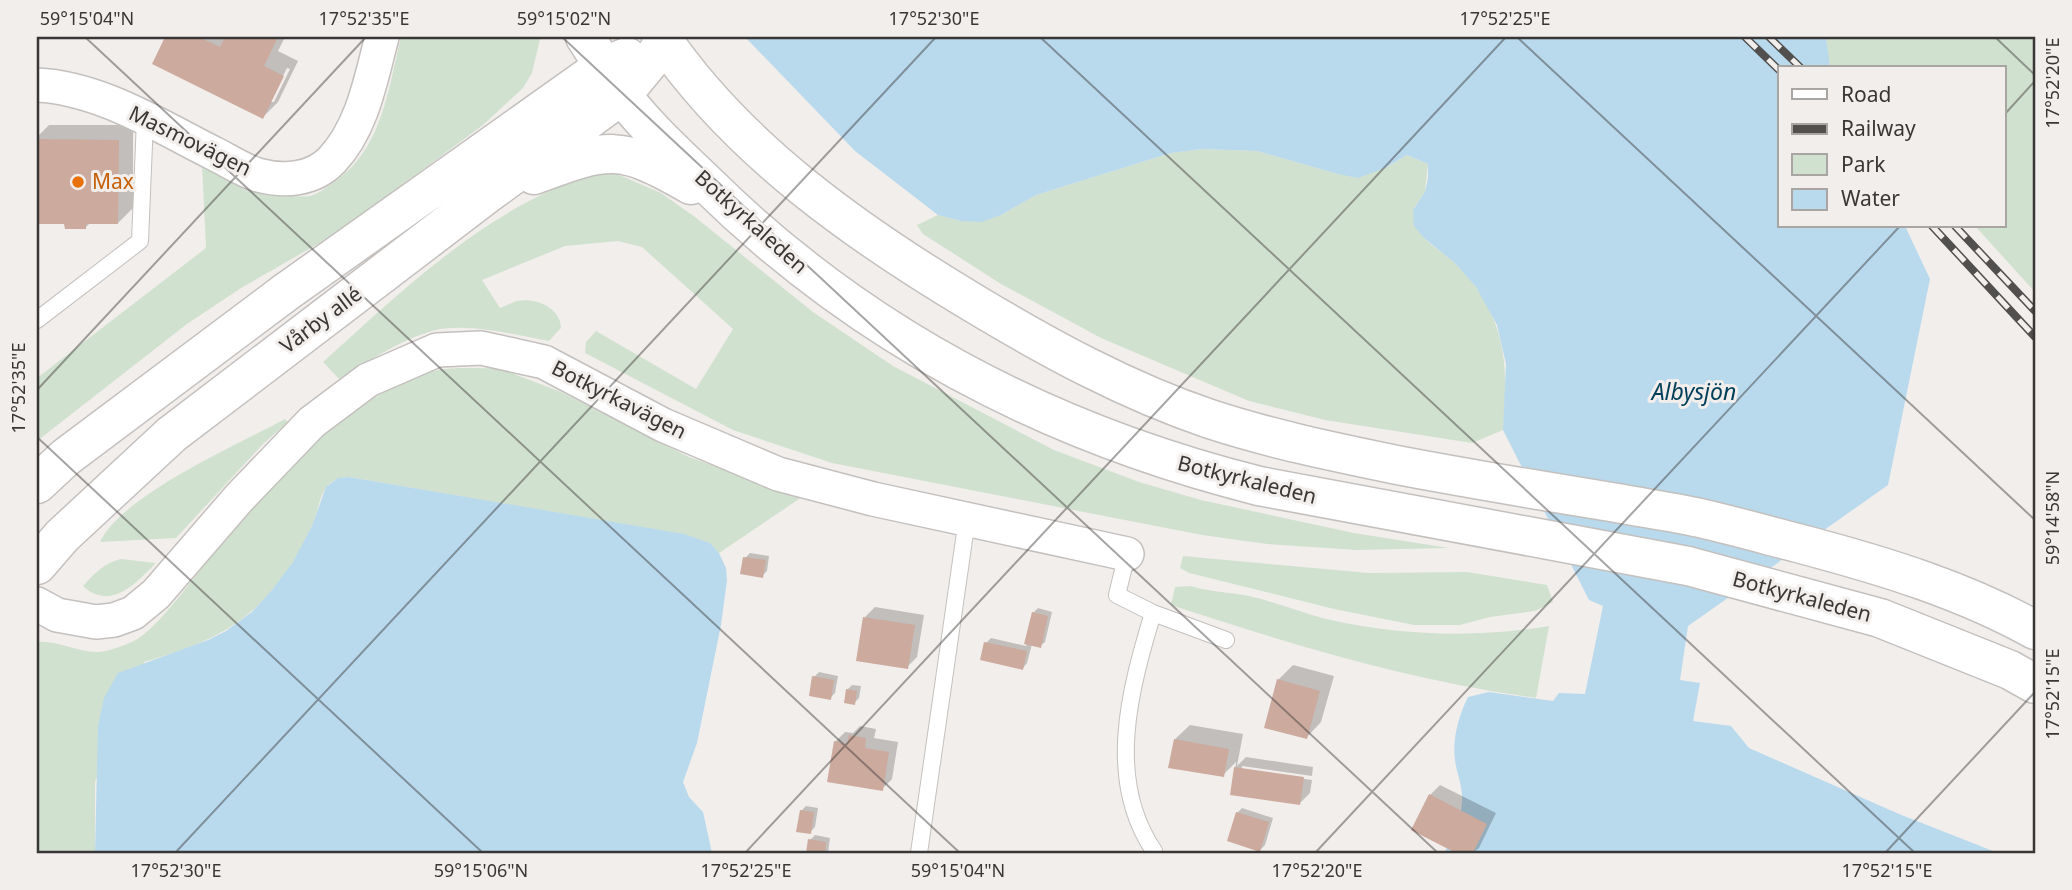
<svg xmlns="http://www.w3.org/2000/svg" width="2072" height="890" viewBox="0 0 2072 890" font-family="'Noto Sans',sans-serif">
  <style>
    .green { fill: #d1e1d0 }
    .water { fill: #b9d9ed }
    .shadow { fill: #0003; fill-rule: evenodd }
    .building { fill: #ccaa9d }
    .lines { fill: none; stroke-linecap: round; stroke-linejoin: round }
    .lane-casing { stroke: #c4c0be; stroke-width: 18 }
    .street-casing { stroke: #c4c0be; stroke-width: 36 }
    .secondary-casing { stroke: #c4c0be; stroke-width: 41 }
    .lane { stroke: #fff; stroke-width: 16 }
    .street { stroke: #fff; stroke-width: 33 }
    .secondary { stroke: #fff; stroke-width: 38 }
    .rail-casing { stroke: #52504f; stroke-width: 8 }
    .rail { stroke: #f2eeec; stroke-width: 5; stroke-dasharray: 16; stroke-linecap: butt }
    .ticks { fill: none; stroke: #393736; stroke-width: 2; stroke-opacity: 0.45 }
    .food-dot { fill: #e8710a; stroke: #f2eeec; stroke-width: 2.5 }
    .labels { text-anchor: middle; stroke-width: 6; stroke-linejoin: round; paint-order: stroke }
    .street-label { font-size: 21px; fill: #393736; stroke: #f2eeec }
    .food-label { font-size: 21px; fill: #c56008; stroke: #f2eeec; text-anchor: start }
    .water-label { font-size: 23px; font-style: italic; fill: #003f5a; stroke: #f2eeec }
    .neatline { fill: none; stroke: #393736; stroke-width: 2.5 }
    .ticks-label { font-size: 18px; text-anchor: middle; fill: #393736 }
  </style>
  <rect width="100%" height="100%" fill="#f2eeec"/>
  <path class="green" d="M401,37H540V39L532,73L523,88L483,125L337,233L241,288L187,324L37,441V378L206,248L202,165C231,176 279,200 310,196C317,195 326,187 333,183C382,150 388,90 401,37Z
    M1826,37H2035V292L1975,226H2004V68H1832L1828,64Z
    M1203,149L1257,151L1338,174L1385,168L1407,155L1428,164L1425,192L1413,210C1417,219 1420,233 1426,240C1435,249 1448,255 1456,264C1506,315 1509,363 1503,430L1472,443L1325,420L1249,401L1101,338L1001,284L923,234L917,225L938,215L961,221L1001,215L1036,195L1171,153Z
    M617,174L661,193L695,217L813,312L893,366L1054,450L1139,482L1201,500L1354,533L1449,548L1357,550L1267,544L1202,535L832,463L733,430L585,353L586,342L596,331L696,389L733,329L642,247L618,241L565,246L482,280L500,308C505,306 511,303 517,301C536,297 561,308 561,328L549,341C514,335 477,324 441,329C407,335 368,362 339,379L323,362C392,300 461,233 545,193C558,187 571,180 585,176C594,173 606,174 617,174Z
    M498,368L561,392L689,457L802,497L719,553L710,543L680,534L349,477C320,478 321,503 313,524C308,537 300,551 293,562C253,624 212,642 144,662L95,782V853H37V642C57,640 80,653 99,652C108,651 126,645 134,641C158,629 198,572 215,550C260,490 368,378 445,369C462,367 481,369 498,368Z
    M285,419L288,422L263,444L176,538L100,542C122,495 237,445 285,419Z
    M1183,556L1369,573L1467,572L1547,585L1553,602L1535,611L1490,617L1460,625H1414L1334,609L1189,573L1180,568Z
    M121,559L156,563C137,582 111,612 83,586C95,573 104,563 121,559Z
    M1191,586C1210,592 1229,592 1249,596C1277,602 1303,614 1331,620C1403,636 1477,638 1549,626L1536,698C1412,681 1290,644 1171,605L1175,587Z"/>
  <path class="water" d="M745,37H1826L1830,68H1780V226H1905L1930,279L1888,485L1688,626L1680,680L1700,683L1693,721L1731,726L1749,748L1899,814L1998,853H1444C1453,838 1461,821 1462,802C1463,786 1457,775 1455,760C1452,739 1459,715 1468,697L1489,692L1553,701L1559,693L1585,694L1603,606L1589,600L1503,430L1506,364L1497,325L1476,287L1455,263L1425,239L1414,226L1413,210L1425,192L1428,178V164L1407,155L1385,168L1358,178L1338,174L1257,151L1203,149L1171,153L1036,195L1001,215L981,222L961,221L938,215L855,151Z
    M349,477L684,534L710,543L719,553L726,568L727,580L721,625L697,743L683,782L689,797L703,812L712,853H95L98,726L104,698L118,673L208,640L226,631L252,612L272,590L293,562L312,526L326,487L338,478Z"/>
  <path class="shadow" d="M167,37H285L278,51L298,61L278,102L263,117L154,63ZM287,68L290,69L274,102H270Z
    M49,125H133V208L118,223L91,222L85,228L66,222H37V137Z
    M750,553L769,556L767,571L762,576L745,558Z
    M875,607L924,615L917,657L907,667L865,617Z
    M1038,608L1052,612L1045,642L1040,646L1032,644L1027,663L1023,668L986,643L991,638L1026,646L1033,613Z
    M1293,665L1334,676L1321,722L1307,737L1278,680Z
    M819,672L838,676L835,693L830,698L814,677Z
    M852,685L861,686L859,698L854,703L847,690Z
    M1190,725L1243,734L1237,766L1246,757L1313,767L1312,776L1242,766V770L1312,780L1310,793L1299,804L1232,794L1236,762L1223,775L1175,739Z
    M860,726L876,729L874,738L898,742L892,779L882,789L835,742L845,732L853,733Z
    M1440,785L1496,813L1479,848L1473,853H1460L1413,829L1430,795Z
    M806,806L818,808L815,827L810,832L801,811Z
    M1242,808L1273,818L1265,845L1260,850L1237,813Z
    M815,835L830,838L828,853H808L810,840Z"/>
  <path class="building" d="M165,37H199L220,47L225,37H278L264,66L284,76L263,119L152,64Z
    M37,139L119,140L118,224H86V229H65L64,224H37Z
    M743,557L766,560L763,578L740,574Z
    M1032,612L1048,616L1041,648L1024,644Z
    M863,617L915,625L908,669L856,661Z
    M984,642L1027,651L1023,670L980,660Z
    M812,676L834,680L831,700L809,696Z
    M1277,679L1320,691L1307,739L1264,728Z
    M846,689L857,691L855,705L844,703Z
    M849,735L866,738L865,748L889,752L883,791L827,782L834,741L847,744Z
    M1174,739L1229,749L1224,777L1168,768Z
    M1234,767L1304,777L1300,805L1230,795Z
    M1429,794L1487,824L1473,853H1456L1411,830Z
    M800,810L814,812L811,834L796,832Z
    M1236,812L1269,822L1260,852L1227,841Z
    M808,839L826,842L825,853H806Z"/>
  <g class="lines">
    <g class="lane-casing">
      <path id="lane" d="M37,320L140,241L145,120
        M1127,554L1117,595L1153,613L1226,640
        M1153,613C1130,689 1105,779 1154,851
        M919,853L967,519"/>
    </g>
    <g class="street-casing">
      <path id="street" d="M37,85C100,88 159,126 215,154C229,161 244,171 258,175C284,182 313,180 332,160C363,127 371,78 382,37
        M37,604L57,615L96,622L114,620L133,613L156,594L239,498L312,422L368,380L437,350L481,348L544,362L663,425L778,474L873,499L1127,554"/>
    </g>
    <g class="secondary-casing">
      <path id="secondary" d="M585,37C598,56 609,77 622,95C646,127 677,155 706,183C861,336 1048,433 1259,486L1688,566L1880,618L2010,670L2035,684
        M661,37C739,151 858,234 975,304C1050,349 1127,391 1210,419C1271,439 1334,452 1397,465C1470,479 1543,491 1617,503C1644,508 1673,512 1700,518C1735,526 1770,536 1805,545C1884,566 1963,590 2035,630
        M534,175C609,147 620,144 691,185
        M37,484L66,457L286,292L604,66L627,57
        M37,565L62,536L172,434L487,194L622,95L665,43"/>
    </g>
    <use href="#lane" class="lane"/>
    <use href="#street" class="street"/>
    <use href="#secondary" class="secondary"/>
    <g class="rail-casing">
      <path id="rail" d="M1745,37L1780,71
        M1769,37L1801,68
        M1932,226L2035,337
        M1955,226L2035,311"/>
    </g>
    <use href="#rail" class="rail"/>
  </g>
  <path class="ticks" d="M85,37L960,853M562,37L1438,853M1040,37L1915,853M1517,37L2035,520M1995,37L2035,75M2004,115L2035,81M37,390L366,37M37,437L483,853M175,853L936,37M745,853L1506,37M1315,853L1900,226M1885,853L2035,692"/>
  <circle class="food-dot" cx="78" cy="182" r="7"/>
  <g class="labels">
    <g class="street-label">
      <text transform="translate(190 141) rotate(26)" y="7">Masmovägen</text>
      <text transform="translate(751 222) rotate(42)" y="7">Botkyrkaleden</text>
      <text transform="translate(321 320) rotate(-37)" y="7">Vårby allé</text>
      <text transform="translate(619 400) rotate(27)" y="7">Botkyrkavägen</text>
      <text transform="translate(1247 480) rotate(14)" y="7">Botkyrkaleden</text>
      <text transform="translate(1802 597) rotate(15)" y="7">Botkyrkaleden</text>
    </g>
    <g class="food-label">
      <text x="92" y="189">Max</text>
    </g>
    <g class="water-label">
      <text x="1694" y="400">Albysjön</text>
    </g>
  </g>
  <rect width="2072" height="890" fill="none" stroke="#f2eeec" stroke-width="77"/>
  <rect x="1778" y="66" width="228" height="161" fill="#f2eeec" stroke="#a8a5a3" stroke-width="2"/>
  <rect x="1792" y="89" width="35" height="10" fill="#ffffff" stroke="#a8a5a3" stroke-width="2"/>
  <text x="1841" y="102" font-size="21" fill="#393736">Road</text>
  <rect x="1792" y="124" width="35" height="10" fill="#52504f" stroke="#a8a5a3" stroke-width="2"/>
  <text x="1841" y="136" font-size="21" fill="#393736">Railway</text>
  <rect x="1792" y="154" width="35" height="21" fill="#d1e1d0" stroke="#a8a5a3" stroke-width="2"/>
  <text x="1841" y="172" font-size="21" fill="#393736">Park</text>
  <rect x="1792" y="189" width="35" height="21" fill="#b9d9ed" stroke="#a8a5a3" stroke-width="2"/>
  <text x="1841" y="206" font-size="21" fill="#393736">Water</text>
  <rect x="38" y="38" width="1996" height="814" class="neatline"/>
  <g class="ticks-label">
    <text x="87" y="25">59°15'04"N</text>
    <text x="364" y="25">17°52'35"E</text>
    <text x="564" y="25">59°15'02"N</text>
    <text x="934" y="25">17°52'30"E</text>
    <text x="1505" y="25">17°52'25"E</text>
    <text transform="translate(2053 83) rotate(-90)" y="6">17°52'20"E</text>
    <text transform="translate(19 388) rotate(-90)" y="6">17°52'35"E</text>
    <text transform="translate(2053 518) rotate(-90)" y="6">59°14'58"N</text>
    <text transform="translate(2053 694) rotate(-90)" y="6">17°52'15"E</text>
    <text x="176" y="877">17°52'30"E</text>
    <text x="481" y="877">59°15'06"N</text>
    <text x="746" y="877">17°52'25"E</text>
    <text x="958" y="877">59°15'04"N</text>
    <text x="1317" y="877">17°52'20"E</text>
    <text x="1887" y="877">17°52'15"E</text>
  </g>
</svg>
